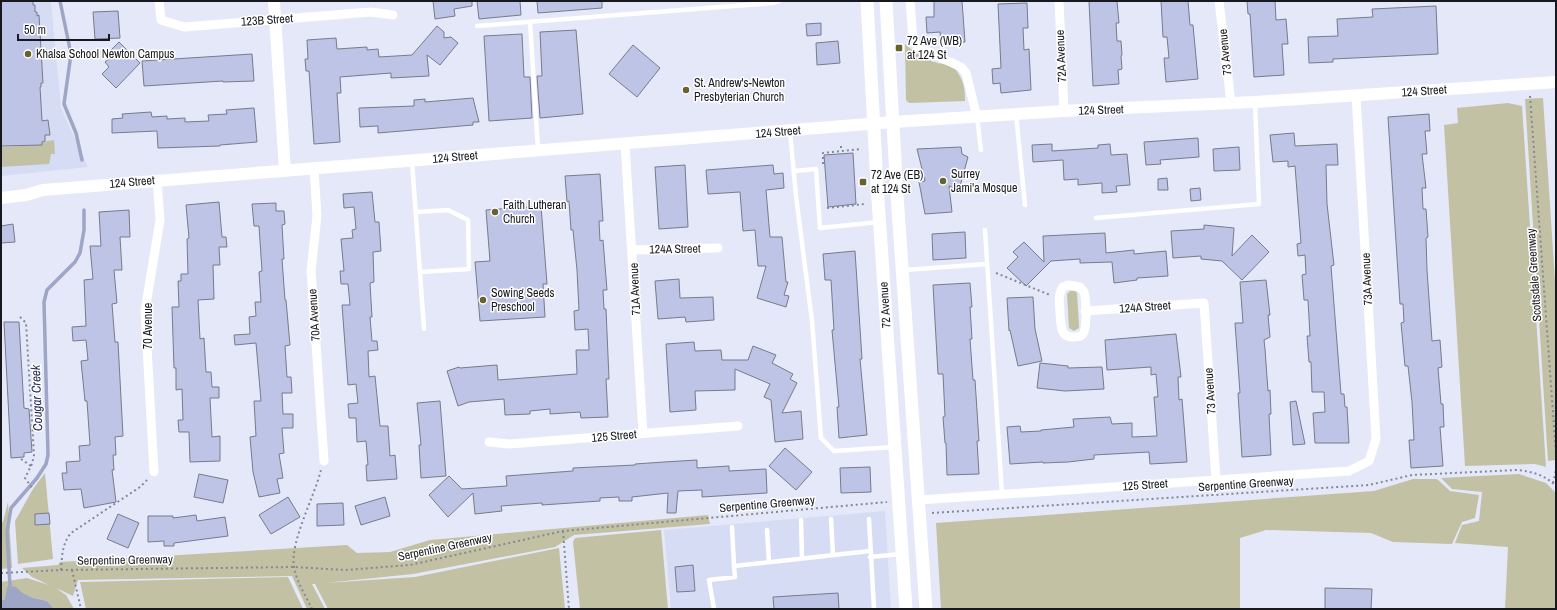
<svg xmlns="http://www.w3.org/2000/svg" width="1557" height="610" viewBox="0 0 1557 610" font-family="'Archivo Narrow',sans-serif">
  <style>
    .built { fill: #d7dcf5 }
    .green { fill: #c2c1a4 }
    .water { fill: #9fa5c5 }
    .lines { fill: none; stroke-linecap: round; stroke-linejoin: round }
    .stream { stroke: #9fa5c5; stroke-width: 3.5 }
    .building { fill: #bdc4e5; stroke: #777b8a }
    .path { stroke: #868894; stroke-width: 2; stroke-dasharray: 2 3; stroke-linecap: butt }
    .service { stroke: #fff; stroke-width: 4.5 }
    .minor { stroke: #fff; stroke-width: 9 }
    .tertiary { stroke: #fff; stroke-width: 12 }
    .secondary { stroke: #fff; stroke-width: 13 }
    .poi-dot { fill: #67632f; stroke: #fff; stroke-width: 1.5 }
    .labels { text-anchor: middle; stroke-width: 3; stroke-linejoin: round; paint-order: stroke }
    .street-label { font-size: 12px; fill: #18191f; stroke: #fff }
    .poi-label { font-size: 12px; fill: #18191f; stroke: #fff; text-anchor: start }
    .water-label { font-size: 13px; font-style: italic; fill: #252b55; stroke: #fff }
  </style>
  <rect width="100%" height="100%" fill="#e4e8f9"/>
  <path class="built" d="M1,1H51L61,108L88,167L1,176Z
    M885,511L891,609H671L664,530Z"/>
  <path class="green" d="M905,44C924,60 930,62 953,66C963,79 965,85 965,101L909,103L906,100Z
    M1543,98L1556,296V460L1548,461L1525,99Z
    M1508,103L1522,106L1546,467L1535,464L1465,466L1444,125L1458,123L1457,108Z
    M54,140L55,154H51L49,164L1,167V147L42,145V142Z
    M1070,291H1075L1077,293L1079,326V328L1074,331L1069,328L1067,294Z
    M45,473L53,559L18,564L15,521L33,489Z
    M1519,474L1546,483L1556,493V609H1505L1508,547L1455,543L1462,525L1479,521L1482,492L1452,489L1441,478Z
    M1413,479H1437L1450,491L1479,495L1475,518L1462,522L1452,544L1393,542L1371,533L1266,530L1240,538V609H941L936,523L1374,491Z
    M8,502L12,568L1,569V522H3Z
    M708,515L710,524L574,535L555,547L413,574L325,583L415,577L559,548L565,609H328L315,584H312L325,609H307L292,576L78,580L73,596L56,588L66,595L74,609H54L47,601L27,596L19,592L1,601V582L27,578L49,585L32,577L22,568L58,565L60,562L347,545L357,553L390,552L430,540Z
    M661,530L668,609H580L573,542L575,538Z
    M288,577L303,609H86L80,582Z"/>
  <path class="water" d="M10,586L16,587C24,597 36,598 47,601L54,609H1V601L5,599L7,587Z"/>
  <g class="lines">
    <path class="stream" d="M60,1L71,54L64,104L76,133L82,160
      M10,586L7,532L11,508L37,478L46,464L48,455L44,302L47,290L75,262L80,253L84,230V210"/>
  </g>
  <path class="building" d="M1,1H33V5H35V12H37V16L39,15L43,83H41V87H40L42,121L48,120L50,135H45V141L42,142V145L1,146Z
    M433,1H472V6L454,9L455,16L435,19Z
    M477,1H520L521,15L479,19Z
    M537,1H602V8L538,13Z
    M934,1H962L965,42L941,44L940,32L927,33L926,17H934Z
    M1089,1H1117L1119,23H1116L1117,41H1121L1122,55L1121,56L1122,69L1118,70L1119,84L1093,86Z
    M1161,1H1188L1190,25H1193L1198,79L1166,82L1164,58H1169L1167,37H1163Z
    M1247,1H1275L1276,20L1286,19L1288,44H1282L1284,75L1254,77L1250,14H1248Z
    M1027,3L1028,28H1023L1024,50L1029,49L1031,90L1001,93L1000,83L993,84L992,69L1001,68L998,4Z
    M1436,6L1438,54L1333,59V62L1309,63L1308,37L1338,36L1337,19L1373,17L1372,9Z
    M118,11L120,38L95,39L93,12Z
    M821,23V35L807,36L806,24Z
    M437,26L444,32V38L451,37L458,43L440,65L427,55L429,76L391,78V73L340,77L341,93H337L340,142L314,144L309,71H306L305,59H308L307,40L336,38L337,49L367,47V50L378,49L379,57L412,55Z
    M576,30L583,114L540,118L537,76H542L540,32Z
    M522,34L524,77H530L532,118L489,121L484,36Z
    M838,41L840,63L817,65L816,43Z
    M119,42L140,63L116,88L102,74L109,67L105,62L110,58L107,54Z
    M633,45L660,68L637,97L609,74Z
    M252,54L254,81L223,82V81L144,86L142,61Z
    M473,98L479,122H473V125L378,133V126L360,127L359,108L414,106V100L425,99V102Z
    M254,108L257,142L220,145V146L158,148L157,131L112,133V119L123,118L122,114L151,112L152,117L167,116V119L185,118V122L209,121L208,115L227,114L226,110Z
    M1429,114L1430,131H1425L1427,154H1422L1426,188H1422L1423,209H1426L1428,237L1426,238L1427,270L1432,341L1440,340L1442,367L1438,368L1441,404H1443L1444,427H1440L1443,466L1411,468L1409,440H1414L1412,402L1408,366H1405L1401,323L1404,322L1403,304H1400L1388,117Z
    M1294,133L1295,146L1337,144L1338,165H1326L1327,204L1334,265L1331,266L1341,394H1344L1345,407H1347L1349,443H1315L1313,413L1325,412L1324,392H1312L1311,362H1309L1307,336H1310L1308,300H1304L1302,275L1306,274L1305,255L1298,256L1297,244L1301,243L1295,166L1288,167V161L1273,162L1270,135Z
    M1198,138L1199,157L1160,160L1161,164L1146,165L1144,142Z
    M1052,144V151L1098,148V145L1110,144L1111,155L1127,154L1130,185L1116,186L1117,192L1102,193V183L1078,185V179L1064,180L1063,160L1033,162L1032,145Z
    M961,147L962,154L968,157L959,190L949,186L952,212L925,214L919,182L925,181L917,149Z
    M1239,147L1240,170L1214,171L1213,149Z
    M853,153L856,204L828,207L824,155Z
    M685,165L688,227L659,229L655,167Z
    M773,165L774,174L783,173L784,188L766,190L770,237H782L786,282H788L784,295L789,296L786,307L757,298L766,266H758L755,230L743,231L740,192L708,194L706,170Z
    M600,174L603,221H599L600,241L603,240L607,290H603L604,309H606L609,379H606L608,417L581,418L580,412L550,414V409L530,411V414L505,415L504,399L469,402L458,406L447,371L459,367L460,368L497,365L498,380L577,374L576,350H589L588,329L575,330L574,311L579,310L577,270L573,230H571L569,201L567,202L565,176Z
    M1167,178L1168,190H1158V179Z
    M1200,188L1201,200L1191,201L1190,189Z
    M372,192L375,222H379L381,251L373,252L374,282L370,283L372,317H370L372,341H377L378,350L368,351L369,377L375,376L380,426H388L390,456L395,455L397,479L367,481L366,465H368L366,441L357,442L356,418H349L348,404L358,403L356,384L348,385L342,305H350L348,284H341L340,271H344L341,239L353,238L352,230L356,229L354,207L344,208L343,194Z
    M219,202L222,237H226L227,247H219L220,265H213L214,299L198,300L200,339L204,338L206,372H211L212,387H219V398H210L212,437L220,436V461L190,462L189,432H179L178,420H183L182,389L176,390V368H174L172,307H179L178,281H181V274H188L187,239L189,238L186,205Z
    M276,203V211H284L285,224L282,225L284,259H282L285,300H286L290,345L285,346L287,377H291L292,393H282L283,414H293V428H282L284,453L279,454L283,478L277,479L280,493L259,497L253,472L250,437L256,436L254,401H261L256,343L235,345L234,335L250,334L249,317L256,316L255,302H261L259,272L262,271L259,226H254L252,204Z
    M541,206L547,284H543L545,317L480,321L475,262L490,261L486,210Z
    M129,210L130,237H120L122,270H114L117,303L112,304L115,342H118L123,436L115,437L116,455H113L114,470H112L116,502L84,508L81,489L64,490L62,473H67L66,462L80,461L79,446L90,445L87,401H85L81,361L88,360L86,340L73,341L72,327L86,326L84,280L93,279L90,246H101L99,212Z
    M13,224L15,242L1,243V226Z
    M1204,225L1234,228L1232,256L1252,235L1269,252L1242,280L1222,261L1201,259V256L1173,258L1171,231L1204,229Z
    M965,232L966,258L933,260L932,234Z
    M1105,233L1106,253L1134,250V254L1166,251L1168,276L1137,278V280L1114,283L1112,262L1080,263V259L1051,261L1026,286L1007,268L1018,257L1013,252L1024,242L1044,262L1043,236Z
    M855,251L862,359H860L867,435L839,438L837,407H839L832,330H834L831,280H825L823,254Z
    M679,279L680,298L713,297L714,320L686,322L685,317L658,319L655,281Z
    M1266,280L1270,315H1268L1270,337L1264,340L1265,349L1268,391L1270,390L1271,414H1269L1271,455L1242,457L1238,393H1240L1235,323H1243L1240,282Z
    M970,283L972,307H970L972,339H970L973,380H975L979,441H977L979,474L947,475L946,443H945L943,417L945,416L943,374H938L933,285Z
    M1033,297L1035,329L1042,361L1018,366L1010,330L1009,331L1007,298Z
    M4,322H19L24,408L29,409L32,452L24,453V457L11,458Z
    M1176,334L1181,377H1178L1179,400L1182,399L1187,462L1150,464L1149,452L1094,455V459L1068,462L1043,463V462L1010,464L1007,427L1020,426L1021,432L1041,431V430L1074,427L1073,419L1110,417L1112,424L1132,423V437L1157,436L1154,397H1158L1156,374L1151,375V367L1107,370L1105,340Z
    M694,342L695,351L721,350L722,360H748L753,346L776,355L772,363L793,374L790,379L797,383L782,413L801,411L803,439L775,442L771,400L764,397L770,384L735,369V390L695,391L696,410L670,412L666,344Z
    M1040,363L1068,366V368L1102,367L1104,389L1065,391L1037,388Z
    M440,401L446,476L421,478L419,445H421L417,403Z
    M1296,401L1305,444L1293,445L1290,402Z
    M785,448L812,472L796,490L769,466Z
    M697,460V468L729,466V471L766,469L767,493L702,497V490L678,491L676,513H667L668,493L632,497V501H619V497L600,498V501L542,505V503L501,506L502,511L475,514L473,493L448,517L429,495L449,476L462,489L507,486L506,476L573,471V468L635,465V464L664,462Z
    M870,467L871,492L841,493L840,468Z
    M199,474L228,480L223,503L194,497Z
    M288,497L300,517L271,534L259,515Z
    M385,497L390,516L361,525L355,506Z
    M343,503L344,525L317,526V504Z
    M49,513L50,524L35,525V514Z
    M118,514L139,523L128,548L107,539Z
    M196,515L197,521L225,517L228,536L174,543V546H164V541L148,542V516H173V518Z
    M693,565L695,591L677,592L675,567Z
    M1325,588L1372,589L1371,609H1325Z
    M838,593L839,609H774L773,597Z"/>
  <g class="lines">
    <path class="path" d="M1530,96L1556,454
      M841,146V151
      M823,164V153L861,149
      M827,208L865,204
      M996,273L1050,295
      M20,317L26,323L34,455L32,464L25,478L33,489
      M21,459L31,466
      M1553,483L1556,470
      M932,513L1369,485L1412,475L1516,470C1531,471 1545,475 1556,486
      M563,531L569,609
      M61,570C62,556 62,544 71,533L140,487L148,479
      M72,570L81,609
      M1,573L61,570L294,567L345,570L410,565L563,531L887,502
      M312,609C306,596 296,581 294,567C290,541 314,498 321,470"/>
    <path class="service" d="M530,22L538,149
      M477,26L772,3L779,1
      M1016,114L1025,205
      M977,117L981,150
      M790,132L796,196L812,321L821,438L834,451L894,447
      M412,161L424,329
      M794,171L816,169L820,228L879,222
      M416,212L448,210L468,220L469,269L420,272
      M1096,218L1259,204L1255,103
      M985,230L1002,494
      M904,270L987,264
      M831,519L833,555
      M869,519L874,609
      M801,520L802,558
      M732,527L734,566
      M767,530L769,562
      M870,557L901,554
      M714,609L709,580L735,577L734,566L870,551"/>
    <path class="minor" d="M159,1L161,20L184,27L371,12L393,15
      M910,1L913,40L918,47L961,67L966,73L977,117
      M1059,1L1064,111
      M1219,1L1231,103
      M625,144L643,433
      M314,168L317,216L311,271L324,461
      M633,250L718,248
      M1068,285L1080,287C1081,289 1083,290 1084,292C1086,299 1088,330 1082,335C1080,337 1076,337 1073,337C1060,338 1061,324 1060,314C1060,305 1057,295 1063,287Z
      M1085,311L1204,303L1216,480
      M489,442L509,444L738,426
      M154,472L145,311L160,220L157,180
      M919,500L1349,471L1369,461L1376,439L1356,95"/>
    <path class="tertiary" d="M274,1L285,171
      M1,198L26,195L43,190L893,122L1080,110L1255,102L1556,82"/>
    <path class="secondary" d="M867,1L877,185L906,609
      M886,1L897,195L926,609"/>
  </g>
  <g class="poi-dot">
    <rect x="895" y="44" width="8" height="8" rx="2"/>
    <circle cx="28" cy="54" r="4"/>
    <circle cx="686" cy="90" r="4"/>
    <circle cx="943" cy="181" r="4"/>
    <rect x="859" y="178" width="8" height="8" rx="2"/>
    <circle cx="495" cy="212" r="4"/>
    <circle cx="483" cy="300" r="4"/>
  </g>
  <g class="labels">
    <g class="street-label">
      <text transform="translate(267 20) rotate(-4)" y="4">123B Street</text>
      <text transform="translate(1225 52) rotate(-96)" y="4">73 Avenue</text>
      <text transform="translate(1061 56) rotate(-93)" y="4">72A Avenue</text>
      <text transform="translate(1424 91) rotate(-4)" y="4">124 Street</text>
      <text transform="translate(1101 110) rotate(-2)" y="4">124 Street</text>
      <text transform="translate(778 132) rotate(-5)" y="4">124 Street</text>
      <text transform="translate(455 157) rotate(-5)" y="4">124 Street</text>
      <text transform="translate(132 182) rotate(-5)" y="4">124 Street</text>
      <text transform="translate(675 249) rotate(-1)" y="4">124A Street</text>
      <text transform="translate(1534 275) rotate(-94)" y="4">Scottsdale Greenway</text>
      <text transform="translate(1367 279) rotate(-93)" y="4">73A Avenue</text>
      <text transform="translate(635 289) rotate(-93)" y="4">71A Avenue</text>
      <text transform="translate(885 305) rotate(-94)" y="4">72 Avenue</text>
      <text transform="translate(1145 307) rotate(-4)" y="4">124A Street</text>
      <text transform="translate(314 315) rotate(-94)" y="4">70A Avenue</text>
      <text transform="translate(148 326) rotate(-90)" y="4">70 Avenue</text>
      <text transform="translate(1210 391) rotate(-94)" y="4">73 Avenue</text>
      <text transform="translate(614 436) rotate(-5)" y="4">125 Street</text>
      <text transform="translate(1246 484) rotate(-4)" y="4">Serpentine Greenway</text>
      <text transform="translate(1145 485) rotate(-4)" y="4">125 Street</text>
      <text transform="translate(767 504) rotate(-5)" y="4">Serpentine Greenway</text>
      <text transform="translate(445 547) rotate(-12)" y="4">Serpentine Greenway</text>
      <text transform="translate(125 560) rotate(-1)" y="4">Serpentine Greenway</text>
    </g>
    <g class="poi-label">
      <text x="907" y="45">72 Ave (WB)<tspan x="907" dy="14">at 124 St</tspan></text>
      <text x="36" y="58">Khalsa School Newton Campus</text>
      <text x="694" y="87">St. Andrew's-Newton<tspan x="694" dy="14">Presbyterian Church</tspan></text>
      <text x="951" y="178">Surrey<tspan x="951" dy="14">Jami'a Mosque</tspan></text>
      <text x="871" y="179">72 Ave (EB)<tspan x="871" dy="14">at 124 St</tspan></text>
      <text x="503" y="209">Faith Lutheran<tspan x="503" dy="14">Church</tspan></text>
      <text x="491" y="297">Sowing Seeds<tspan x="491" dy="14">Preschool</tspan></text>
    </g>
    <g class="water-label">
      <text transform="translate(36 398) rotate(-92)" y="5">Cougar Creek</text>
    </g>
  </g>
  <rect width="1557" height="610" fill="none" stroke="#18191f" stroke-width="4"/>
  <path d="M18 34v6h91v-6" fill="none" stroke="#18191f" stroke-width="2"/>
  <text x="24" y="34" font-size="12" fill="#18191f" stroke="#ffffff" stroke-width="3" paint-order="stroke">50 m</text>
</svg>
